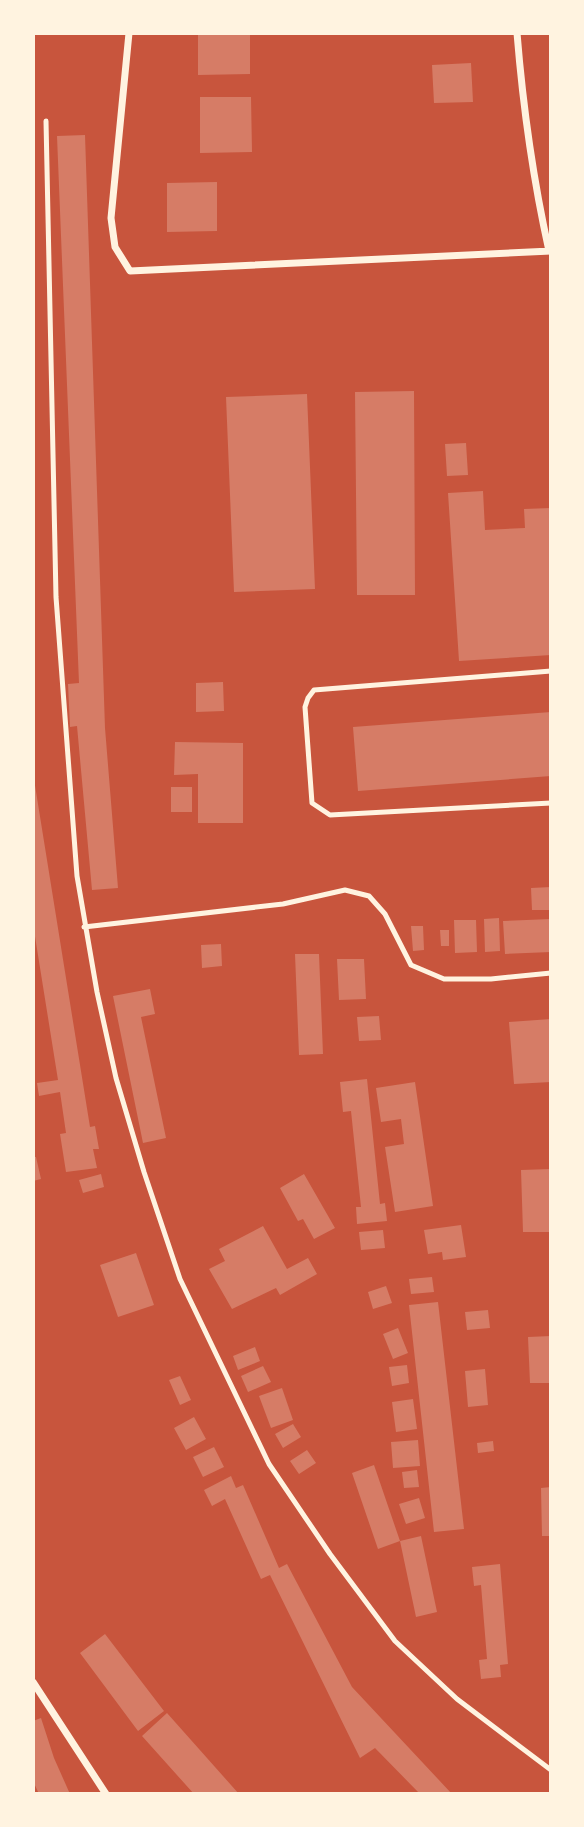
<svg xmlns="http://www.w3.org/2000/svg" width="584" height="1827" viewBox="0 0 584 1827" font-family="Roboto,sans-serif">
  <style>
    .building { fill: #d67c66 }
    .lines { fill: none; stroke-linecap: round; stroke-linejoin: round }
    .service { stroke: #fff3e0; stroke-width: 5 }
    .minor { stroke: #fff3e0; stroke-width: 7 }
  </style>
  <rect width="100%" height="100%" fill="#c8553d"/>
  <path class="building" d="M198,33H250V74L198,75Z
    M471,63L473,102L434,103L432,65Z
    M200,97H251L252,152L200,153Z
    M85,135L105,728L118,888L92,890L77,726L70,727L68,684L79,683L57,136Z
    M217,182V231L167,232V183Z
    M414,391L415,595H357L355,392Z
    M307,394L315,589L234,592L226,397Z
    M466,443L468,475L447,476L445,444Z
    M483,491L485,530L525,528L524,509L551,508V655L459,661L448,493Z
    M223,682L224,711L196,712V683Z
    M551,712V776L358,791L353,727Z
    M175,742L243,743V823H198V774L174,775Z
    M33,773L90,1127L95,1126L99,1149H93L97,1168L66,1172L60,1134L66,1133L60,1092L39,1096L37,1083L58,1080L33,924Z
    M171,787H192V812H171Z
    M551,887V910H532L531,888Z
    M499,918L500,951L485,952L484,919Z
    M551,919V952L505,954L503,921Z
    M454,920H476L477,952L455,953Z
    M411,926H423L424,950L413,951Z
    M440,930H449V946H441Z
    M221,944L222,966L202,968L201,945Z
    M295,954H319L323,1054L299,1055Z
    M337,959H364L366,999L339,1000Z
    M150,989L155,1014L141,1017L166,1138L143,1143L113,996Z
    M379,1016L381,1040L359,1041L357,1017Z
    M551,1019V1082L514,1084L509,1022Z
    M367,1079L380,1204L385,1203L387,1221L357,1224L356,1207H361L351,1111L343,1112L340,1082Z
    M415,1082L433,1206L395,1212L385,1147L404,1144L401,1119L381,1122L376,1088Z
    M33,1157H36L41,1179L33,1181Z
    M551,1169V1232H523L521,1170Z
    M101,1174L104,1187L83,1193L79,1180Z
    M304,1174L335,1228L314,1239L303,1219L298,1221L280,1188Z
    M461,1225L466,1257L443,1260L442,1252L428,1254L424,1230Z
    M263,1226L287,1269L308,1258L317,1274L280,1295L276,1288L232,1309L209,1269L225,1261L219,1249Z
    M383,1230L385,1248L361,1250L359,1232Z
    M136,1253L154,1305L118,1317L100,1265Z
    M432,1277L434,1292L411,1294L409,1279Z
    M386,1286L392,1303L373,1309L368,1292Z
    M438,1302L464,1529L434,1532L409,1305Z
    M488,1310L490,1328L467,1330L465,1312Z
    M398,1328L408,1353L393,1359L383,1334Z
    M551,1336V1383H530L528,1337Z
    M255,1347L260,1361L238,1370L233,1356Z
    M407,1365L409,1383L392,1386L389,1367Z
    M263,1366L271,1382L248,1392L241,1376Z
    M485,1369L488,1405L468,1407L465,1371Z
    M180,1376L191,1400L180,1405L169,1380Z
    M282,1388L293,1420L271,1428L259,1396Z
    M413,1399L417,1429L396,1432L392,1402Z
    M194,1417L206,1439L186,1450L174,1428Z
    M293,1424L301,1437L283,1448L275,1434Z
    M418,1440L420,1466L393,1468L391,1442Z
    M493,1441L494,1451L478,1453L477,1443Z
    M214,1447L224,1467L203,1477L193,1457Z
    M307,1450L316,1463L299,1474L290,1461Z
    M374,1465L400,1541L378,1549L352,1473Z
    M417,1470L419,1487L404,1488L402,1472Z
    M231,1476L236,1488L243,1485L279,1568L287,1564L352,1687L452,1794H420L375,1748L360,1758L270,1575L261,1579L225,1499L212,1506L204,1490Z
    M551,1487V1536H542L541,1488Z
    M419,1498L425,1518L406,1524L399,1504Z
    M421,1536L437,1612L416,1617L400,1541Z
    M500,1564L508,1664L500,1665L501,1677L481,1679L479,1660L487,1659L481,1585L474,1586L472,1567Z
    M105,1634L164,1711L138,1731L80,1653Z
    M167,1713L239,1794H194L142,1736Z
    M41,1718L54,1758L70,1794H39L33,1781V1721Z"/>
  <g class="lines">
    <path class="service" d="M46,121L56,597L77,876L97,992L116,1078L144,1172L180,1279L269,1464L330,1554L395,1641L457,1699L551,1770
      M551,671L314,690L308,698L305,707L312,803L330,815L551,803
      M84,927L283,904L345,890L369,896L385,914L411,965L444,979H491L551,973"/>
    <path class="minor" d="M129,33L111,218L115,247L130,271L551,251
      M517,33C523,107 533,179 549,251
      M33,1682L106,1794"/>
  </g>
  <rect width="584" height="1827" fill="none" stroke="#fff3e0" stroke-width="70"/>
</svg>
